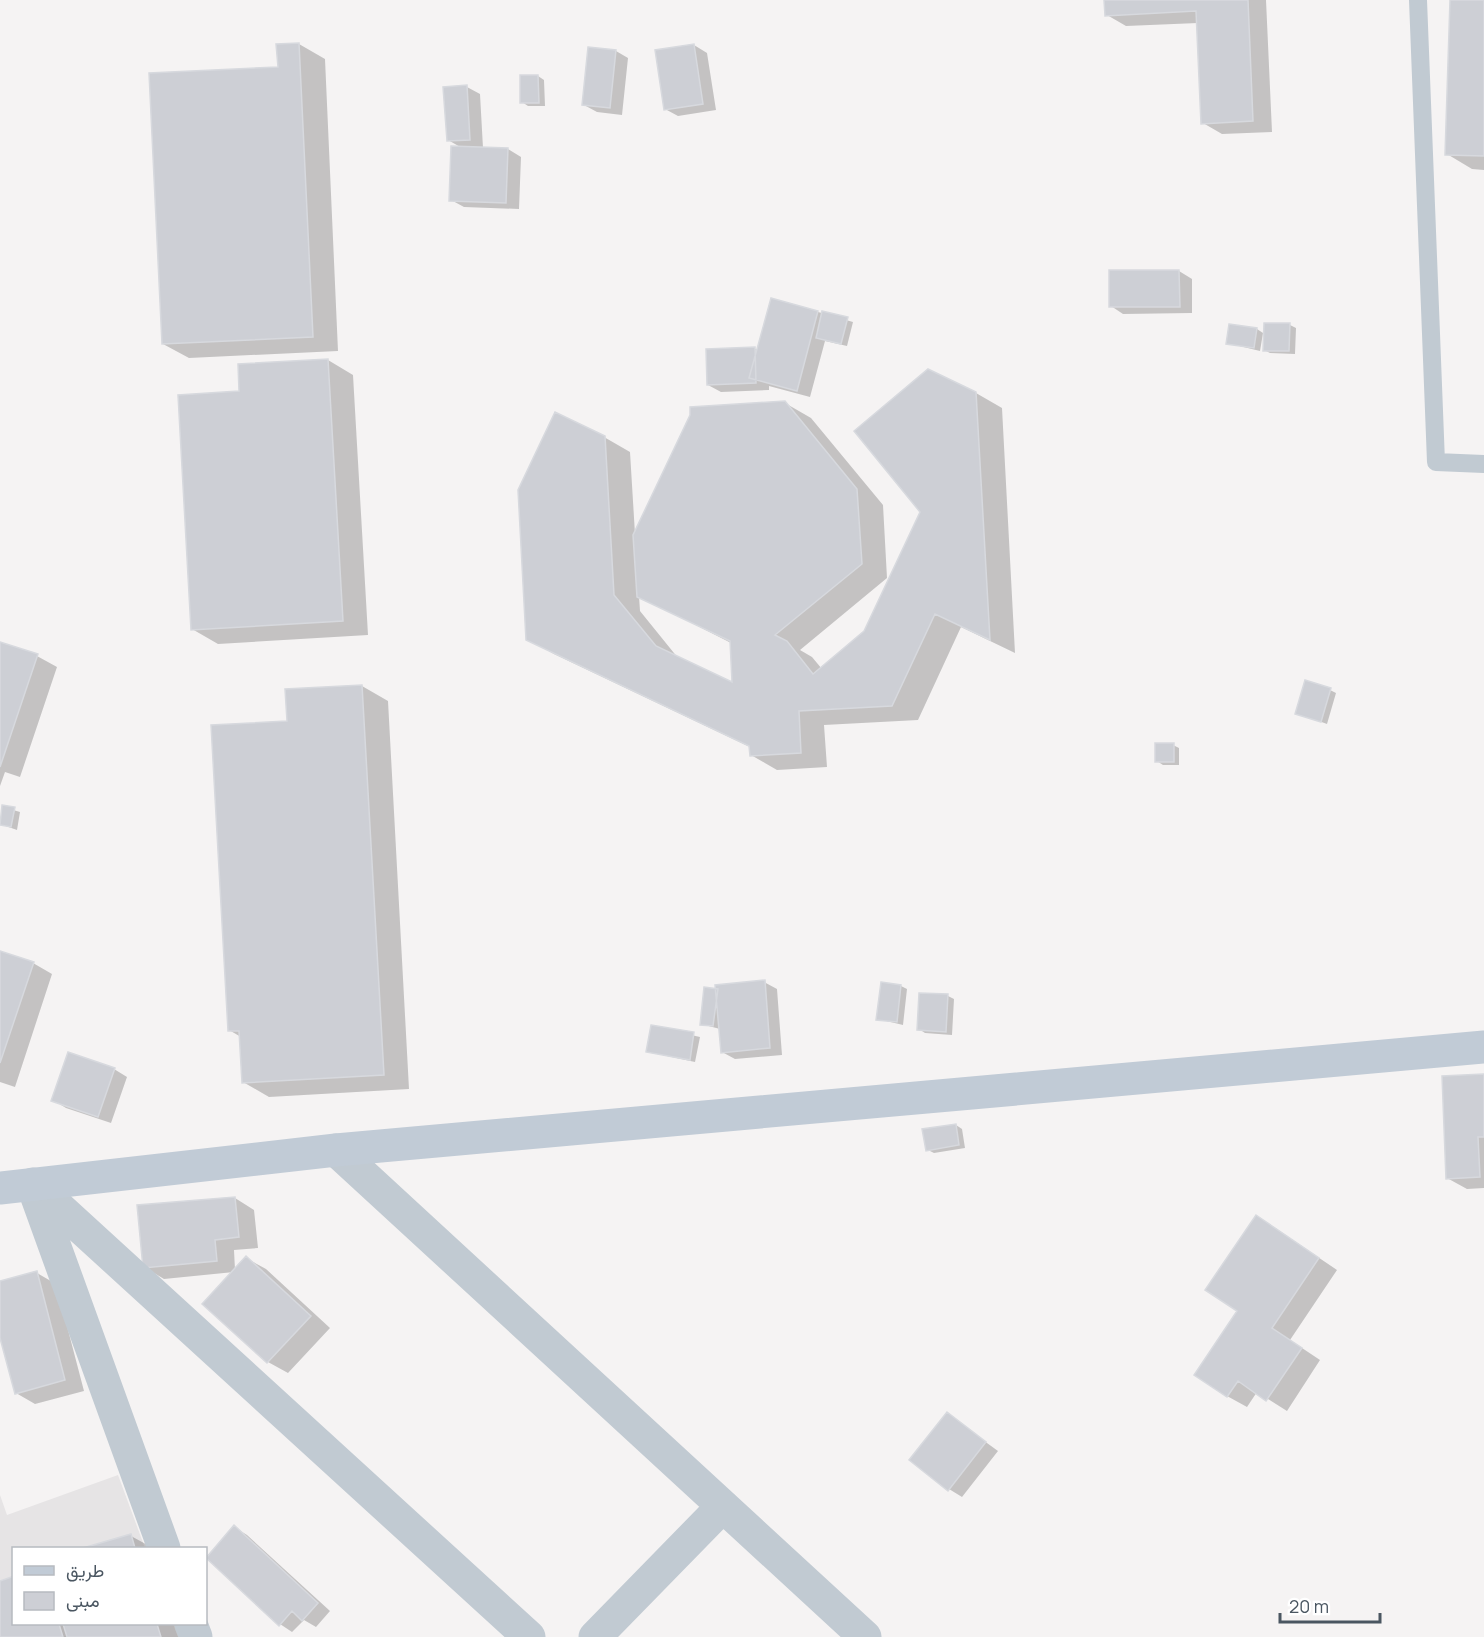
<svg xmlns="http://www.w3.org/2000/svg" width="1484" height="1637" viewBox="0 0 1484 1637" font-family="Manrope,Vazirmatn,sans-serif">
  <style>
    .education { fill: #e6e4e5 }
    .shadow { fill: #0003; fill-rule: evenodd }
    .building { fill: #cdcfd5; stroke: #d7d9de; stroke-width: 1.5 }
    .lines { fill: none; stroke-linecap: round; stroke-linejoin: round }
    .lane { stroke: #c1cad2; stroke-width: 18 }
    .street { stroke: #c1cad2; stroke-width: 33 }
    .secondary { stroke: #c1cbd6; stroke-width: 33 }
  </style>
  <rect width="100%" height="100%" fill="#f5f3f3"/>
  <path class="education" d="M118,1475L145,1548H14V1624H173L178,1637H0V1495L7,1515Z"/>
  <path class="shadow" d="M1106,0H1266L1272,132L1222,134L1203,123L1198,23L1126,26L1107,15Z
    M1452,0H1484V170L1472,169L1447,154Z
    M299,44L325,59L338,351L189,358L163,344L279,68L278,45Z
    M694,45L707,53L716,110L678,116L665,109Z
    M616,51L628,58L622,115L597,112L584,105Z
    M538,76L544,80L545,106H528L522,102V77Z
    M467,87L480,94L483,148L508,149L521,157L519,209L464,207L451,200L462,148L448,140Z
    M1179,271L1192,279V313L1123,314L1111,306Z
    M818,312L853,322L847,346L825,341L810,397L769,386V390L721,392L708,385L755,349L758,350Z
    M1265,324L1290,325L1296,328L1295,354L1270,353L1264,350Z
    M1257,329L1263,333L1260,351L1227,343Z
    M328,360L353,375L368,635L218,644L192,629L241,393Z
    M976,393L1002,408L1015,653L961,627L918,720L824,725L827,767L777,770L751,755L750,747L554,654L528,639L604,437L630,452L635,534L785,403L811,418L883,505L887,578L800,650L812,657L822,669L865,632ZM639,596L731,643L734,685L678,658L640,611Z
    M0,644L37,656L57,667L20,777L5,772L0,786Z
    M362,686L388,701L409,1089L269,1097L243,1082L241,1037L229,1030L289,722Z
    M1330,690L1336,693L1327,724L1297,713Z
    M1173,745L1179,748V765H1163L1157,761Z
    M3,807L20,812L17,830L0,824Z
    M0,952L33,963L52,974L15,1087L0,1082Z
    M764,982L777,989L782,1055L735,1059L722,1052L720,1029L701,1024L717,990Z
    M901,986L907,989L903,1025L878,1019Z
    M921,994L948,996L954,999L952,1035L925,1033L919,1029Z
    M652,1026L700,1037L695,1062L648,1052Z
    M114,1069L127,1077L111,1123L66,1108L53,1100Z
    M1484,1076V1188L1467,1189L1447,1178Z
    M956,1125L962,1129L965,1148L934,1153L928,1150Z
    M235,1198L254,1210L258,1248L234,1250L235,1270L246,1258L266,1269L330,1328L288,1373L268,1362L204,1304L234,1272L164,1279L144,1267Z
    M1275,1228L1337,1270L1290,1340L1320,1360L1287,1411L1257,1392L1247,1407L1227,1396L1239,1311Z
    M37,1273L56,1284L84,1391L35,1404L16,1393L0,1332V1282Z
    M947,1414L998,1451L962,1497L949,1489Z
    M234,1527L247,1535L330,1611L316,1627L304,1620L292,1632L280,1624L206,1557Z
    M131,1536L153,1548H88Z
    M0,1582L14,1624H178L182,1637H0Z"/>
  <path class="building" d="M1104,0H1248L1253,121L1201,124L1196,11L1105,16Z
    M1450,0H1484V156L1445,155Z
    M299,43L313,337L162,344L149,73L278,67L276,44Z
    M694,44L703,104L664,110L655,50Z
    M588,47L616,50L610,108L582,105Z
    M520,75H538L539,103H520Z
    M467,85L470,140L447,141L443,87Z
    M451,146L508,148L506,203L449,201Z
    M1109,270H1179L1180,307H1109Z
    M771,298L818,311L797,391L749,378Z
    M822,311L848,317L841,344L816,338Z
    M1264,323H1290L1289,351H1263Z
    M1229,324L1257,328L1254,348L1226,344Z
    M755,347L756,383L707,385L706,349Z
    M328,359L343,621L191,630L178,395L239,391L238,364Z
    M928,369L976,392L990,640L935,614L892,706L799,711L801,753L750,756L749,746L526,640L518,490L555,412L605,436L614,595L656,646L732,682L730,641L637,597L633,535L690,415V407L785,401L857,489L862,564L775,635L787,641L813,674L864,631L920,512L854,431Z
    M0,642L38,654L0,767Z
    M1305,680L1331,688L1321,722L1295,714Z
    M362,685L384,1075L242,1083L239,1031H228L211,725L287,721L285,689Z
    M1155,743H1174V762H1155Z
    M2,805L15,807L11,827L0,825Z
    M0,951L34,962L0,1063Z
    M765,980L770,1048L721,1053L715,985Z
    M881,982L901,985L897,1022L876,1020Z
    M704,987L718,989L713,1026L700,1025Z
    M919,993L948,994L946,1032L917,1030Z
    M651,1025L694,1032L690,1060L646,1052Z
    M68,1052L115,1068L98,1117L51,1101Z
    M1484,1074V1137H1478L1480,1177L1446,1179L1442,1076Z
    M956,1124L959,1145L926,1151L922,1129Z
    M235,1197L239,1237L215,1240L217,1261L143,1268L137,1205Z
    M1256,1215L1319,1258L1272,1328L1302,1348L1266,1401L1238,1381L1227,1397L1194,1375L1237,1311L1205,1290Z
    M246,1256L311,1316L267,1363L202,1304Z
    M37,1271L65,1380L15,1394L0,1338V1281Z
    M947,1412L986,1442L948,1491L909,1460Z
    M234,1525L318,1603L302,1621L292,1611L279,1626L206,1558Z
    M131,1534L135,1548H83Z
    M14,1576V1624H59L63,1637H0V1581Z
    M63,1624H157L161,1637H67Z"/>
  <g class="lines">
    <path class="lane" d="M1418,0L1436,462L1484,464"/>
    <path class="street" d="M336,1150L865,1637
      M33,1184L529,1637
      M34,1189L164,1548
      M191,1624L196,1637
      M595,1637L723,1506"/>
    <path class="secondary" d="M0,1188L336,1150L1484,1047"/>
  </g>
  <rect x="12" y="1547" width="195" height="78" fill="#ffffff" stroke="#b7bbc0" stroke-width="1.5"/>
  <rect x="24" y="1566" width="30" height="9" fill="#c1cbd6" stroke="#b7bbc0" stroke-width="1.5"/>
  <text x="66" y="1577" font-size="18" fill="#4a5661">طريق</text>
  <rect x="24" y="1592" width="30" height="18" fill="#cdcfd5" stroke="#b7bbc0" stroke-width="1.5"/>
  <text x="66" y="1607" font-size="18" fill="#4a5661">مبنى</text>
  <path d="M1280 1613v9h100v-9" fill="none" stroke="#4a5661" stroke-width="3"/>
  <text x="1289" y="1613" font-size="18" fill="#4a5661" stroke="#ffffff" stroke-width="4.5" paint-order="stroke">20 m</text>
</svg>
